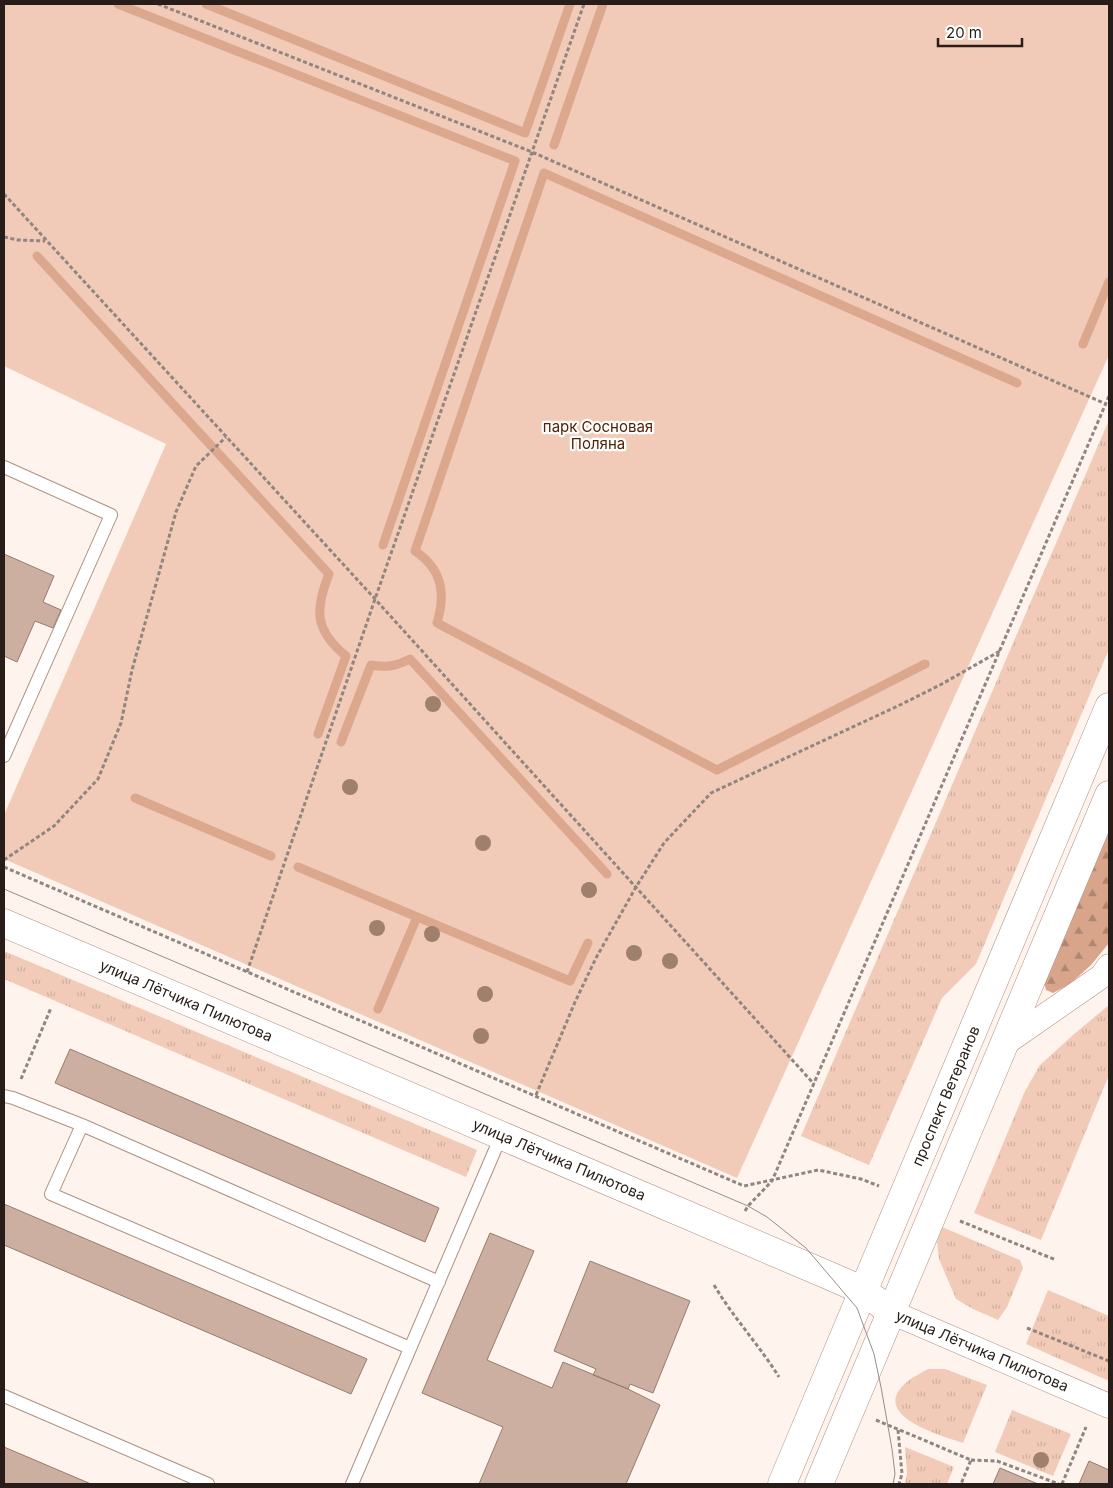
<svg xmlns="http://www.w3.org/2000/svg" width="1113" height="1488" viewBox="0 0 1113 1488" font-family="Inter,sans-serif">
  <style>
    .grass { fill: url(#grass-tufts) }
    .forest { fill: url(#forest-firs) }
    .park { fill: #f1cbb8 }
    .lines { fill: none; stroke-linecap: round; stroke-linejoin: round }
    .stream { stroke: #dba78d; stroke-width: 9 }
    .building { fill: #ccafa1; stroke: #967c6e }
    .lane-casing { stroke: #ac9183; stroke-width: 14 }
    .street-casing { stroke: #ac9183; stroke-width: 25 }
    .secondary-casing { stroke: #ac9183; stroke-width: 29 }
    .path { stroke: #90857f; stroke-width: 3; stroke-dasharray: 4 2.5; stroke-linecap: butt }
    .lane { stroke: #fff; stroke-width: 12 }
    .street { stroke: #fff; stroke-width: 24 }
    .secondary { stroke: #fff; stroke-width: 28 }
    .tram { stroke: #998e88; stroke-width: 1 }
    .tree { fill: #9f806d }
    .labels { text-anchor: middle; stroke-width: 4.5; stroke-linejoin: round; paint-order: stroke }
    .park-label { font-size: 15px; fill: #512204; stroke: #fff }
    .street-label { font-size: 15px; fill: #281d18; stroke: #fff }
  </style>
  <defs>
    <pattern id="grass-tufts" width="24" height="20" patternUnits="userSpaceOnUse" patternTransform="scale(1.25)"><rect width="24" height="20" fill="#f1cbb8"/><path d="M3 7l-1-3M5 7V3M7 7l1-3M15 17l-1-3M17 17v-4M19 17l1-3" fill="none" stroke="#cfae9d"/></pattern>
    <pattern id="forest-firs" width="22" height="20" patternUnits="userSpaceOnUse" patternTransform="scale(1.25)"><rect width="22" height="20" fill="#d8a58b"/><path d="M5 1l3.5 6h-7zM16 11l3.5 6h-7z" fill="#af8671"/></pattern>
  </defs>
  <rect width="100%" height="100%" fill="#fff3ed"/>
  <path class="grass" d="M1109,420V649L976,964L942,998L869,1165L801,1136Z
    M4,951L477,1150L466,1177L4,979Z
    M1109,1005V1075L1041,1240L974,1213L1025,1091L1040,1065L1073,1035Z
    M942,1227L1020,1260L1023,1268L1007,1307L998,1320L973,1309L956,1299L939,1259L937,1242Z
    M1048,1290L1109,1316V1381L1026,1344Z
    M928,1369H945L987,1385L963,1443C940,1435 866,1415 908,1381C914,1376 922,1373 928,1369Z
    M1012,1410L1071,1434L1053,1476L995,1452Z
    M905,1447L954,1467L947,1484H905L907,1473Z"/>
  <path class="forest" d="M1109,829V943L1091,965L1070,984L1053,993L1046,990L1044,982Z"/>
  <path class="park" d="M4,4H1109V355L737,1178L4,859V815L166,444L4,366Z"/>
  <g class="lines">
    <path class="stream" d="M118,4L515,161L383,545
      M206,4L525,133L570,4
      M554,145L603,4
      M37,256L329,574C315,609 314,630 346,656L318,734
      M1083,344L1109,282
      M925,664L717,770L437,623C446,593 442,569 415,551L544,173L1017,383
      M341,742L371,665C386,668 396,666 410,659L607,874
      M135,798L271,856
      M298,867L570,981L588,943
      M378,1009L417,917"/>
  </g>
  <path class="building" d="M4,554L54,576L43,602L61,610L53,628L35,621L17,662L4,656Z
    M70,1049L439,1208L425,1242L55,1083Z
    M4,1204L367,1359L351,1394L4,1245Z
    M490,1233L534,1251L487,1360L552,1388L563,1362L628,1389L660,1405L626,1484H479L503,1427L422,1393Z
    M590,1261L690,1301L653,1393L630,1384L628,1389L593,1375L596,1369L554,1351Z
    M4,1447L44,1464L91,1484H4Z
    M1089,1461L1109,1470V1484H1079Z
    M1000,1468L1038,1484H993Z"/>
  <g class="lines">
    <g class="lane-casing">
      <path id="lane" d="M4,467L111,515L4,756
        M4,1096L13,1098L82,1125L439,1282
        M82,1125L51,1194L410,1348
        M4,1396L208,1484
        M352,1484L501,1136"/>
    </g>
    <g class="street-casing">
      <path id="street" d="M1004,1044L1102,976L1109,966
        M891,1312L1109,1406"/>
    </g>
    <g class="secondary-casing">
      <path id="secondary" d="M4,923L830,1276L864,1291L891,1312
        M782,1484L1109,707
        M819,1484L1109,795"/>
    </g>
    <path class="path" d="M158,4L532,152L1106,404
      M4,194L375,599L814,1084
      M4,237L18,240L45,241
      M4,860L54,826L98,779L121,723L132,670L176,512L196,466L226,437
      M4,867L744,1186L818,1170L861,1179L879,1186
      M247,972L375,599L584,4
      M21,1079L51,1008
      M536,1095L575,1002L596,958L636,887L664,843L711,793L902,704L940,685L1000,651
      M745,1211L748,1206L772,1181L1109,396
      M960,1221L1056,1260
      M714,1285C733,1317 759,1345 779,1377
      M1027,1328L1109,1361
      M876,1420L971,1460L961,1484
      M898,1430L902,1474L899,1484
      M971,1460L997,1461L1059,1484
      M1062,1484L1086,1427"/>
    <use href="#lane" class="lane"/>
    <use href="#street" class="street"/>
    <use href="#secondary" class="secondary"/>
    <path class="tram" d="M4,889L748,1206L767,1217L806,1248L857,1308L874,1354L881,1387L892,1449L895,1474L893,1484"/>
  </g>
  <g class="tree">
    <circle cx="433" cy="704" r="8"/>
    <circle cx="350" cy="787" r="8"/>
    <circle cx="483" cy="843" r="8"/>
    <circle cx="589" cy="890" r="8"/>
    <circle cx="377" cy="928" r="8"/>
    <circle cx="432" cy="934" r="8"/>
    <circle cx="634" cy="953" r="8"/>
    <circle cx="670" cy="961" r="8"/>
    <circle cx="485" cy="994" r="8"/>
    <circle cx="481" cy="1036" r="8"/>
    <circle cx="1041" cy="1460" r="8"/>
  </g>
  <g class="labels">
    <g class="park-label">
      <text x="598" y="432">парк Сосновая<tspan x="598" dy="17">Поляна</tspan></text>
    </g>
    <g class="street-label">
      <text transform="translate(186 1001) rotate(23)" y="5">улица Лётчика Пилютова</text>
      <text transform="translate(946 1096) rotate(-67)" y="5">проспект Ветеранов</text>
      <text transform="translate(559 1160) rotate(23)" y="5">улица Лётчика Пилютова</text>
      <text transform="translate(982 1351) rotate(23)" y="5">улица Лётчика Пилютова</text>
    </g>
  </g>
  <rect width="1113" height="1488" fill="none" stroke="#281d18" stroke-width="10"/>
  <path d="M938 38v8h84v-8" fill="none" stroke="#281d18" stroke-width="2.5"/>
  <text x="946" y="38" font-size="15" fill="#281d18" stroke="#ffffff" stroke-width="4" paint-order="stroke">20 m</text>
</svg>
